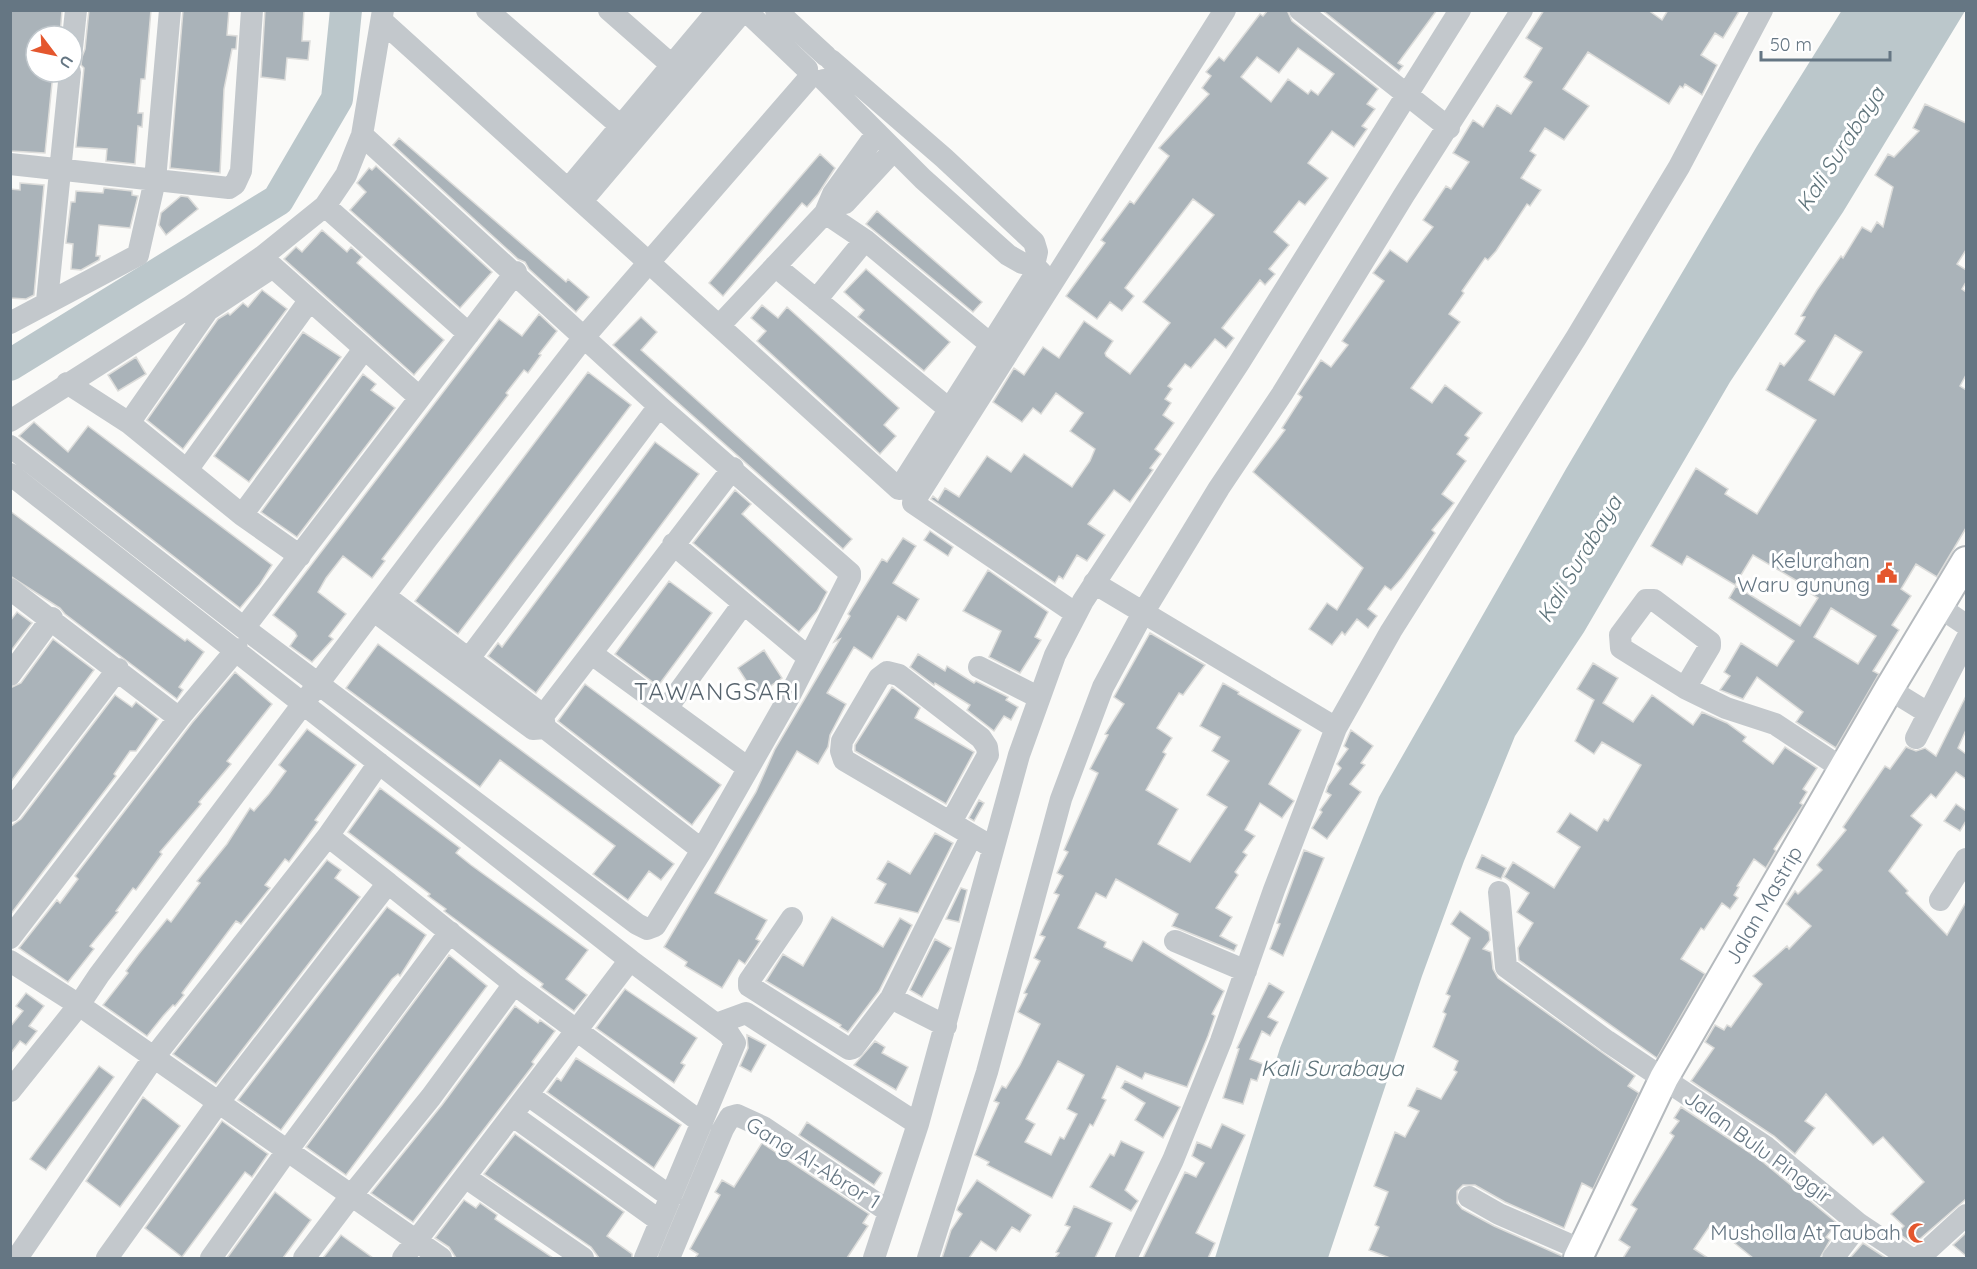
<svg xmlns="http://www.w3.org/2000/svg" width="1977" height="1269" viewBox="0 0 1977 1269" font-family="Quicksand,sans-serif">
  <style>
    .water { fill: #bbc7cb }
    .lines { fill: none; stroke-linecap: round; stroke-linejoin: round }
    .river { stroke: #bbc7cb; stroke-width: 32 }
    .building { fill: #aab3b9; stroke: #dcdcda; stroke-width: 1.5; fill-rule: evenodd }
    .major-casing { stroke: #b5babe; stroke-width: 32 }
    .minor { stroke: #c3c8cc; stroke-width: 22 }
    .major { stroke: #fff; stroke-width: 28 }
    .labels { text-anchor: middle; stroke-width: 6; stroke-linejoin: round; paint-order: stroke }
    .poi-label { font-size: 21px; fill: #657683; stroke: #fff; text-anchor: end }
    .street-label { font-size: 21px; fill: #657683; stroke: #fff }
    .water-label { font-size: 22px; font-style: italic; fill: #60757c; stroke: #fff }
    .quarter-label { font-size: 24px; letter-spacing: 1.5px; fill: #57646e; stroke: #fff }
  </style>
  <rect width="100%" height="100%" fill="#fafaf8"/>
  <path class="water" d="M1842,10L1965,11L1843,212L1730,382L1584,632L1515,736L1464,861L1422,976L1328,1258H1215L1280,1048L1379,797L1566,469L1757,146Z"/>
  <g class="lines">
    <path class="river" d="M10,365L278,200L337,99L346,10"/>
  </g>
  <path class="building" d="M10,10H62L60,36H36V72L53,73L45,153L10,151Z
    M89,10H151L145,79H141L138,113H143L142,127L138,126L135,164L106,161L107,149L76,147L84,68L81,65L82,57L85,49Z
    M183,10H229L227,35L237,36L236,49H232L224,89L220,173L170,168Z
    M265,10H304L302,41H310L308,60L287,58L285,80L261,77Z
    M1268,10H1287L1292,21L1378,89L1367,104L1375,109L1362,126L1367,129L1354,147L1332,131L1308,163L1328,178L1305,205L1299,201L1274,232L1289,245L1269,269L1275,274L1265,285L1260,280L1222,328L1234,338L1226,348L1215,339L1191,368L1185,364L1168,386L1172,389L1165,399L1171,403L1163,415L1174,423L1155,449L1161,454L1150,468L1153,470L1130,502L1114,490L1088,524L1105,535L1087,561L1077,555L1063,579L1059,576L1055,583L931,499L933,496L938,500L945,488L959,497L987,456L1011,472L1024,454L1072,487L1090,461L1095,449L1070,431L1083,413L1056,393L1041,414L1033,408L1022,422L993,402L1014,368L1024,375L1043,347L1059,358L1084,321L1113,341L1105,353L1106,356L1130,374L1170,323L1143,302L1214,215L1193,199L1125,288L1134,296L1122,311L1110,302L1097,319L1066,296L1105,243L1101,240L1130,201L1134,204L1169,156L1159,148L1209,94L1202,88L1211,76L1206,72L1219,57L1224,61L1260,14L1263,16ZM1298,48L1334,74L1318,95L1311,90L1308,94L1288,79L1271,102L1241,77L1257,57L1279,73Z
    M1322,10H1437L1398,63L1403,66L1399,71Z
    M1544,10H1648L1662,20L1668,10H1740L1723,38L1715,33L1701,55L1717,65L1702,95L1685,84L1683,88L1680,86L1669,104L1588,52L1563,89L1589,106L1564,140L1545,128L1530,151L1536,155L1521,178L1541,190L1530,206L1527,204L1496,251L1488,260L1485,258L1462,291L1464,293L1449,314L1460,322L1411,388L1432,403L1445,385L1482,413L1465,435L1469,438L1457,454L1466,461L1442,494L1454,503L1432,530L1435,533L1402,578L1391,590L1385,586L1368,609L1377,616L1368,628L1357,619L1345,635L1342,632L1332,645L1309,629L1327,603L1337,610L1363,568L1253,472L1285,430L1282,428L1302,397L1298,394L1321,360L1331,367L1348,345L1342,341L1384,281L1373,273L1390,250L1407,262L1433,227L1423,220L1446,186L1451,189L1469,162L1453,153L1473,120L1483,127L1497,105L1511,114L1532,82L1524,77L1542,48L1526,38Z
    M1925,104L1966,123V250L1957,264L1966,270V282L1962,289L1966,292V375L1960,386L1966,390V528L1937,577L1916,564L1901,589L1911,596L1892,625L1899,630L1873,671L1879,674L1836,748L1796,722L1803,712L1757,677L1743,699L1720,690L1730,676L1724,672L1741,643L1777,666L1794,641L1729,598L1736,586L1800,626L1818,598L1802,588L1804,585L1753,555L1735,585L1687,556L1682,565L1651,546L1696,468L1728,489L1725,494L1757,514L1816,420L1766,390L1780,363L1784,366L1805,341L1795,334L1805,317L1801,316L1817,290L1841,256L1843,258L1862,227L1871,232L1877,222L1883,227L1893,187L1875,175L1888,154L1894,157L1919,131L1913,128ZM1835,335L1862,352L1834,395L1809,380ZM1831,608L1876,636L1858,664L1814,637Z
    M399,138L566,282L568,279L589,297L576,312L529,269L525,262L518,259L393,145Z
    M820,154L835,168L818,194L807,207L802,203L723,296L709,283Z
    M376,166L492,272L460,308L350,210L366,192L357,183L369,168L372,170Z
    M20,183L44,185L34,295L26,299L10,298V189L20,190Z
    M104,188L132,191V195L138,196L130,228L99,225L96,256H100L99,260L81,270L71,269L73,244L66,243L71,202H75L76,191L103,193Z
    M181,196L188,197L198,209L166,235L159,225L161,213Z
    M877,211L982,302L973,312L866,224Z
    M322,230L347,252L351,247L362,257L357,263L444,340L414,375L284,259L296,247L302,252Z
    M866,269L950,342L924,371L858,317L864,310L844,292Z
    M262,290L287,309L183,449L147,420L218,319L228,313L230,315L243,303L248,307Z
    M762,305L778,318L787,307L899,408L884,425L896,436L880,454L757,341L766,331L751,318Z
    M539,314L557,331L539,354L541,355L528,373L524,370L506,393L508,395L382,559L385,561L372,578L343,556L326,578L318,592L346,614L329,636L333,639L312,662L290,646L297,636L295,632L273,615L499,319L522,336Z
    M641,317L657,332L641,350L852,539L843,549L613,345Z
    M303,332L341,357L249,482L214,456Z
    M136,357L146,374L118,391L108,375Z
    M588,372L631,405L458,634L415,601Z
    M363,374L376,384L371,390L395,408L297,537L261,512Z
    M34,422L68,452L88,426L272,565L260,584L240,608L19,436Z
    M655,442L699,474L536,693L488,656L498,643L502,647Z
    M735,490L751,504L742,514L827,592L817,611L799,632L693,543Z
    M10,511L185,641L187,639L204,652L179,687L183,690L177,699L65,614L60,608L10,576Z
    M930,531L953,547L948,556L924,540Z
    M903,538L916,546L893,583L919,599L906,621L898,616L872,659L854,647L827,693L846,704L830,735L828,747L818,764L797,751L715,893L767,920L756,939L760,941L745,964L739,960L722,988L685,966L687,962L664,947L756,792L775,749L840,639L834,642L850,616L848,614L882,559L887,562Z
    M988,570L1048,612L1035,637L1041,640L1020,673L989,657L1001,631L963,611Z
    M669,581L712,613L658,686L615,654Z
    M17,612L32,623L10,652V621Z
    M1150,633L1205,665L1183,695L1179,693L1157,728L1172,738L1163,752L1166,754L1146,790L1178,809L1158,844L1190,862L1227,807L1207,795L1229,761L1212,751L1220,737L1200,726L1223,683L1239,692L1238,694L1301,730L1269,784L1294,801L1282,818L1260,803L1245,830L1255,836L1243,852L1247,855L1235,872L1238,875L1216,908L1232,917L1220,936L1237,945L1234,951L1172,926L1178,914L1116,879L1106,898L1096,893L1078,928L1106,942L1104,947L1132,961L1143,941L1224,991L1212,1014L1215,1016L1208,1036L1187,1087L1145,1073L1142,1079L1117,1066L1102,1098L1106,1100L1093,1126L1090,1124L1052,1198L987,1165L989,1162L975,1155L999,1103L994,1101L1002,1086L1006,1088L1020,1065L1040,1024L1018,1012L1027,994L1024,993L1040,961L1034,958L1045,937L1040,935L1059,895L1054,893L1063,876L1057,873L1068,852L1064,850L1098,773L1090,769L1108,735L1105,734L1124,704L1114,697ZM1058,1061L1084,1075L1067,1109L1077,1114L1064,1139L1060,1137L1051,1155L1025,1142L1035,1124L1026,1119Z
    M53,639L94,670L10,783V688L21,683Z
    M378,644L674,864L661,880L649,871L628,900L593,874L615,846L599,834L500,760L480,787L346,688Z
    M764,650L782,678L756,696L738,668Z
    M918,654L945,671L947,666L974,683L976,681L1008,697L1006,700L1018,707L1011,720L1004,716L994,731L967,710L970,705L935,683L934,685L910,667Z
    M1593,663L1618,678L1603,703L1633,722L1652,695L1693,725L1702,712L1727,723L1746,737L1743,741L1773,764L1785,747L1817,768L1803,789L1807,792L1800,803L1803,805L1774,849L1776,851L1766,868L1754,859L1737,886L1739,887L1734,895L1738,898L1730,909L1722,903L1704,930L1701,928L1681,959L1705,974L1657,1058L1519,960L1518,948L1533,923L1517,912L1529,893L1504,877L1513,862L1554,888L1580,847L1557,832L1570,813L1597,831L1604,819L1608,821L1641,765L1602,742L1594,754L1575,741L1594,700L1577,689Z
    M235,672L272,704L227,761L231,764L199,802L201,804L160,852L162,854L136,890L133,888L116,911L118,912L90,946L94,949L68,982L19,948L57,900L60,903L78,879L75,876L192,723Z
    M585,684L721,785L692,825L558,721Z
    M892,687L920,708L915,718L974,752L946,804L855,751V745Z
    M115,695L132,707L136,702L158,719L136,751H130L114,774L116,776L10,915V827L21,819Z
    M1966,696V730L1958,748L1966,754V779L1956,772L1936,798L1931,794L1911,816L1922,825L1889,871L1908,891L1906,893L1947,935L1966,902V1199L1914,1244L1897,1233L1904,1226L1891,1214L1924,1182L1883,1137L1873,1145L1826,1094L1805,1121L1815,1128L1795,1154L1774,1136L1691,1081L1714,1048L1705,1042L1715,1025L1724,1030L1727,1025L1731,1027L1762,984L1753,976L1787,946L1789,949L1811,926L1786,904L1795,891L1798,894L1822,870L1817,865L1846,830L1843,827L1885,766L1890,769L1906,747L1916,751L1925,748L1936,756Z
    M307,729L356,765L315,820L318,822L289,862L285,859L265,885L270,888L241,924L236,921L182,993L184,995L175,1006L173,1005L163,1016L147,1036L103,1005L128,973L126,971L138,955L167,919L171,922L200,883L197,881L227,844L250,808L254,811L269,794L286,771L279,765Z
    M1351,730L1373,746L1361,763L1365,765L1350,784L1361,792L1327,839L1312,828L1322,812L1320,810L1331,795L1326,792L1328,786L1341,768L1337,764L1348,749L1344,746Z
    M380,788L460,848L456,853L471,865L588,950L566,979L587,995L574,1011L541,987L543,984L444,911L446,909L428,896L430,894L348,832Z
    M979,800L984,803L974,821L969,818Z
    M1956,804L1966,811V821L1960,831L1944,821Z
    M935,833L953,843L918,913L875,903L886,884L877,879L888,861L910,874Z
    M1304,850L1324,858L1283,956L1270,949L1280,924L1277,923Z
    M1482,855L1506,868L1501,879L1476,868Z
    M327,860L341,870L335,878L360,897L216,1084L173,1054Z
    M961,888L967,890L959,922L946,919Z
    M387,907L426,935L400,976L398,974L392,979L281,1130L238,1100Z
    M1460,911L1489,932L1490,940L1483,949L1491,952L1493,969L1498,978L1635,1076L1628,1086L1639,1093L1593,1189L1582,1183L1564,1228L1505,1202L1475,1185H1463L1457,1191V1203L1462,1209L1494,1226L1562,1256V1258H1390L1369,1250L1379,1227L1375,1225L1388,1192L1374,1186L1395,1132L1405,1137L1419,1111L1408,1106L1417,1088L1441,1099L1457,1072L1454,1070L1458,1061L1433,1047L1446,1014L1443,1012L1450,996L1446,994L1470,938L1451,924Z
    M832,917L883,947L900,918L912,925L879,991L848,1032L840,1027L841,1025L766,981L783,954L803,966Z
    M935,939L951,948L922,997L910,990Z
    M449,955L487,986L346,1175L306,1147Z
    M1269,983L1284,992L1268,1017L1278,1022L1270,1036L1262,1031L1250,1059L1263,1064L1257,1081L1251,1079L1243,1104L1223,1098L1239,1049L1237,1048Z
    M625,989L697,1038L681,1063L685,1065L674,1083L596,1028Z
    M26,993L44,1006L29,1026L37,1031L26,1045L20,1041L10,1054V1027L23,1011L16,1006Z
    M515,1006L538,1023L540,1020L555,1031L532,1062L534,1064L413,1222L371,1193L442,1105Z
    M747,1035L766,1045L751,1072L740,1066L748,1048Z
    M875,1041L885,1047L882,1053L908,1067L896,1090L854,1065Z
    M576,1058L681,1125L654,1168L547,1092L557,1078L561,1081Z
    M99,1066L114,1077L46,1170L30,1159Z
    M1125,1081L1180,1107L1163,1138L1135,1120L1145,1103L1121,1088Z
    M143,1097L180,1126L120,1207L86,1181Z
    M1681,1107L1758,1158L1837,1223L1826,1237L1830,1240L1820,1258H1753L1711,1224L1694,1249L1708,1258H1623L1630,1247L1619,1240L1637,1209L1631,1205L1674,1136L1670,1133L1679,1121L1674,1118Z
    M222,1121L268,1154L252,1177L245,1172L182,1257L145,1228Z
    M807,1122L882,1173L874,1185L799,1135Z
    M1222,1124L1245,1135L1196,1233L1215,1243L1208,1258H1143L1185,1172L1196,1177L1204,1163L1192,1156L1197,1142L1211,1148Z
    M515,1134L624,1212L607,1236L632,1254V1258H599L591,1247L484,1174Z
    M1121,1141L1144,1152L1125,1190L1138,1201L1131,1211L1090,1187L1110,1154L1114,1156Z
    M762,1143L869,1214L863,1223L868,1226L847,1258H695L698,1254L690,1249L720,1195L715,1192L722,1180L734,1187Z
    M977,1180L1031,1215L1020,1232L1012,1227L996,1251L981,1241L969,1258H942L951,1230L962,1214L957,1210L958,1207Z
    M275,1192L311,1220L283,1258H227Z
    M464,1200L476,1208L480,1203L497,1215L495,1219L553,1258H456L449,1247L435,1238Z
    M1074,1206L1112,1223L1095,1258H1055L1059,1253L1056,1252L1070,1227L1065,1225Z
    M1966,1233V1256L1953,1245Z
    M341,1235L373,1258H323Z
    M1863,1243L1886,1258H1850Z"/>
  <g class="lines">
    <g class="major-casing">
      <g id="major">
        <path id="s1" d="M1578,1258L1664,1078L1889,689L1966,561"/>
      </g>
    </g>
    <path class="minor" d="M487,10L631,135
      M609,10L683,75
      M745,10L807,69
      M776,10L826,56
      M1300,10L1449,128
      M382,21L899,489L1038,270
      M72,48L76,10
      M831,60L944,158L1034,242L1037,252L1034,265
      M824,80L923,179L1008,255L1022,263L1034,265L1047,279
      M10,164L229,188L235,184L241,171L252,10
      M569,188L718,10
      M582,201L744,10
      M325,206L469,334
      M830,206L845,203L894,150
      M825,213L865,240L989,343
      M775,266L949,409
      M816,300L865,240
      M47,301L70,72
      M10,323L138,255L155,180L170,10
      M719,326L825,213L833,194L877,133
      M67,383L129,423L242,515L300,556
      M10,421L191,306L263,256L325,206L346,175L362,135L383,10
      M129,423L208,310L273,267L419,397
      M10,446L244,628L637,924L647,929L655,926L702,850L789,697L850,577V573L659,406L362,135
      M187,470L309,301
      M10,474L630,960L403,1258
      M242,515L364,349
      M673,544L809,658
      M1094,583L1336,728
      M10,589L179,718L10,938
      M385,596L543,715L545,728
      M1938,606L1966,625
      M374,611L533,729L545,728L702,850
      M1075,613L913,503L1225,10
      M244,628L516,272
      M592,654L748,768
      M979,667L1038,697
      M458,673L659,406
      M10,675L52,618
      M1685,688L1710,646V642L1654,600H1646L1620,635L1621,648L1685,688L1726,708L1775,724L1843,769
      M1889,689L1928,713
      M667,708L743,604
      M179,718L237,649
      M533,729L733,468
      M1916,738L1966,640
      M10,811L118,669
      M951,822L988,755L987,747L981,738L899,675L887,672L879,678L842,741L841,751L844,760L992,847
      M388,883L514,984L702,1123
      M1499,892L1506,967L1607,1041L1766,1147L1859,1224L1910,1258
      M1940,900L1966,859
      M792,918L749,981V986L849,1049L853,1048L891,998L946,1026
      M1175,941L1246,971
      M630,960L729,1034L735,1043L645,1258
      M10,961L79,1005L10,1091
      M891,998L972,835
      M716,1024L746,1013L918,1124
      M528,1095L671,1197
      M512,1115L660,1221
      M465,1177L583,1258
      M1469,1197L1499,1214L1582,1250
      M17,1258L154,1057L328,836L379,763
      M107,1258L218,1103L388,883L328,836
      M211,1258L287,1151L450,932
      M304,1258L351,1196L431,1097L514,984
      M441,1258L79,1005L99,975L427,539L585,336L810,77
      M669,1258L723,1129L730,1117L737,1115L763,1127L888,1211
      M874,1258L918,1124L1019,755L1055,655L1083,601L1239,363L1460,10
      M928,1258L987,1072L1061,799L1103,687L1143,613L1219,488L1282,394L1404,195L1522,10
      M1126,1258L1173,1160L1221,1041L1274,890L1336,728L1391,631L1576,338L1679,167L1762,10
      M1833,1258L1859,1224
      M1919,1258L1966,1215"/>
    <use href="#major" class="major"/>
  </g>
  <defs>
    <g id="civic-bare" transform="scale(1.62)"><path d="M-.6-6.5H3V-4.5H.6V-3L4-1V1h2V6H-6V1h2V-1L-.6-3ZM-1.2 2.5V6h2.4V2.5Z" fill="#e4572e" stroke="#fff" stroke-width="2.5" paint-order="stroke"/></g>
    <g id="mosque-bare" transform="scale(1.62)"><path d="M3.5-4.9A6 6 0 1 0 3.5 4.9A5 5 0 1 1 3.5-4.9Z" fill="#e4572e" stroke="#fff" stroke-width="2.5" paint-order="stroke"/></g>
  </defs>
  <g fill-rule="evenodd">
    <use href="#civic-bare" x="1887" y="573"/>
    <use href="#mosque-bare" x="1918" y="1233"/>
  </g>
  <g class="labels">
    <g class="poi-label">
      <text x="1870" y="568">Kelurahan<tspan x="1870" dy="24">Waru gunung</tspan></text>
      <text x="1901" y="1240">Musholla At Taubah</text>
    </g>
    <g class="street-label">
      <text dy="7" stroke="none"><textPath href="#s1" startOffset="399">Jalan Mastrip</textPath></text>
      <text transform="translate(1758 1147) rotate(36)" y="7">Jalan Bulu Pinggir</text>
      <text transform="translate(813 1163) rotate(32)" y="7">Gang Al-Abror 1</text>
    </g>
    <g class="water-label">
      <text transform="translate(1840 149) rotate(-57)" y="8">Kali Surabaya</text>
      <text transform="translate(1579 559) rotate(-59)" y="8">Kali Surabaya</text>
      <text x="1332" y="1076">Kali Surabaya</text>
    </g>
    <g class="quarter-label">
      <text x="717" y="700">TAWANGSARI</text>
    </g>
  </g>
  <rect width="1977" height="1269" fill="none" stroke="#657683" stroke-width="24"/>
  <g transform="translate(54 54) rotate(122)"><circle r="28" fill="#ffffff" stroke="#c1c8cd" stroke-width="1.5"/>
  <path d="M0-4.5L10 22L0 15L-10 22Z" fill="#e4572e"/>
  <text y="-9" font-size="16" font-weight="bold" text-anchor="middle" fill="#657683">U</text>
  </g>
  <path d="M1761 51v9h129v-9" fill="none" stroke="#657683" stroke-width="3"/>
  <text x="1770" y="51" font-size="18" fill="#657683" stroke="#ffffff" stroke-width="4.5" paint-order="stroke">50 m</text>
</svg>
